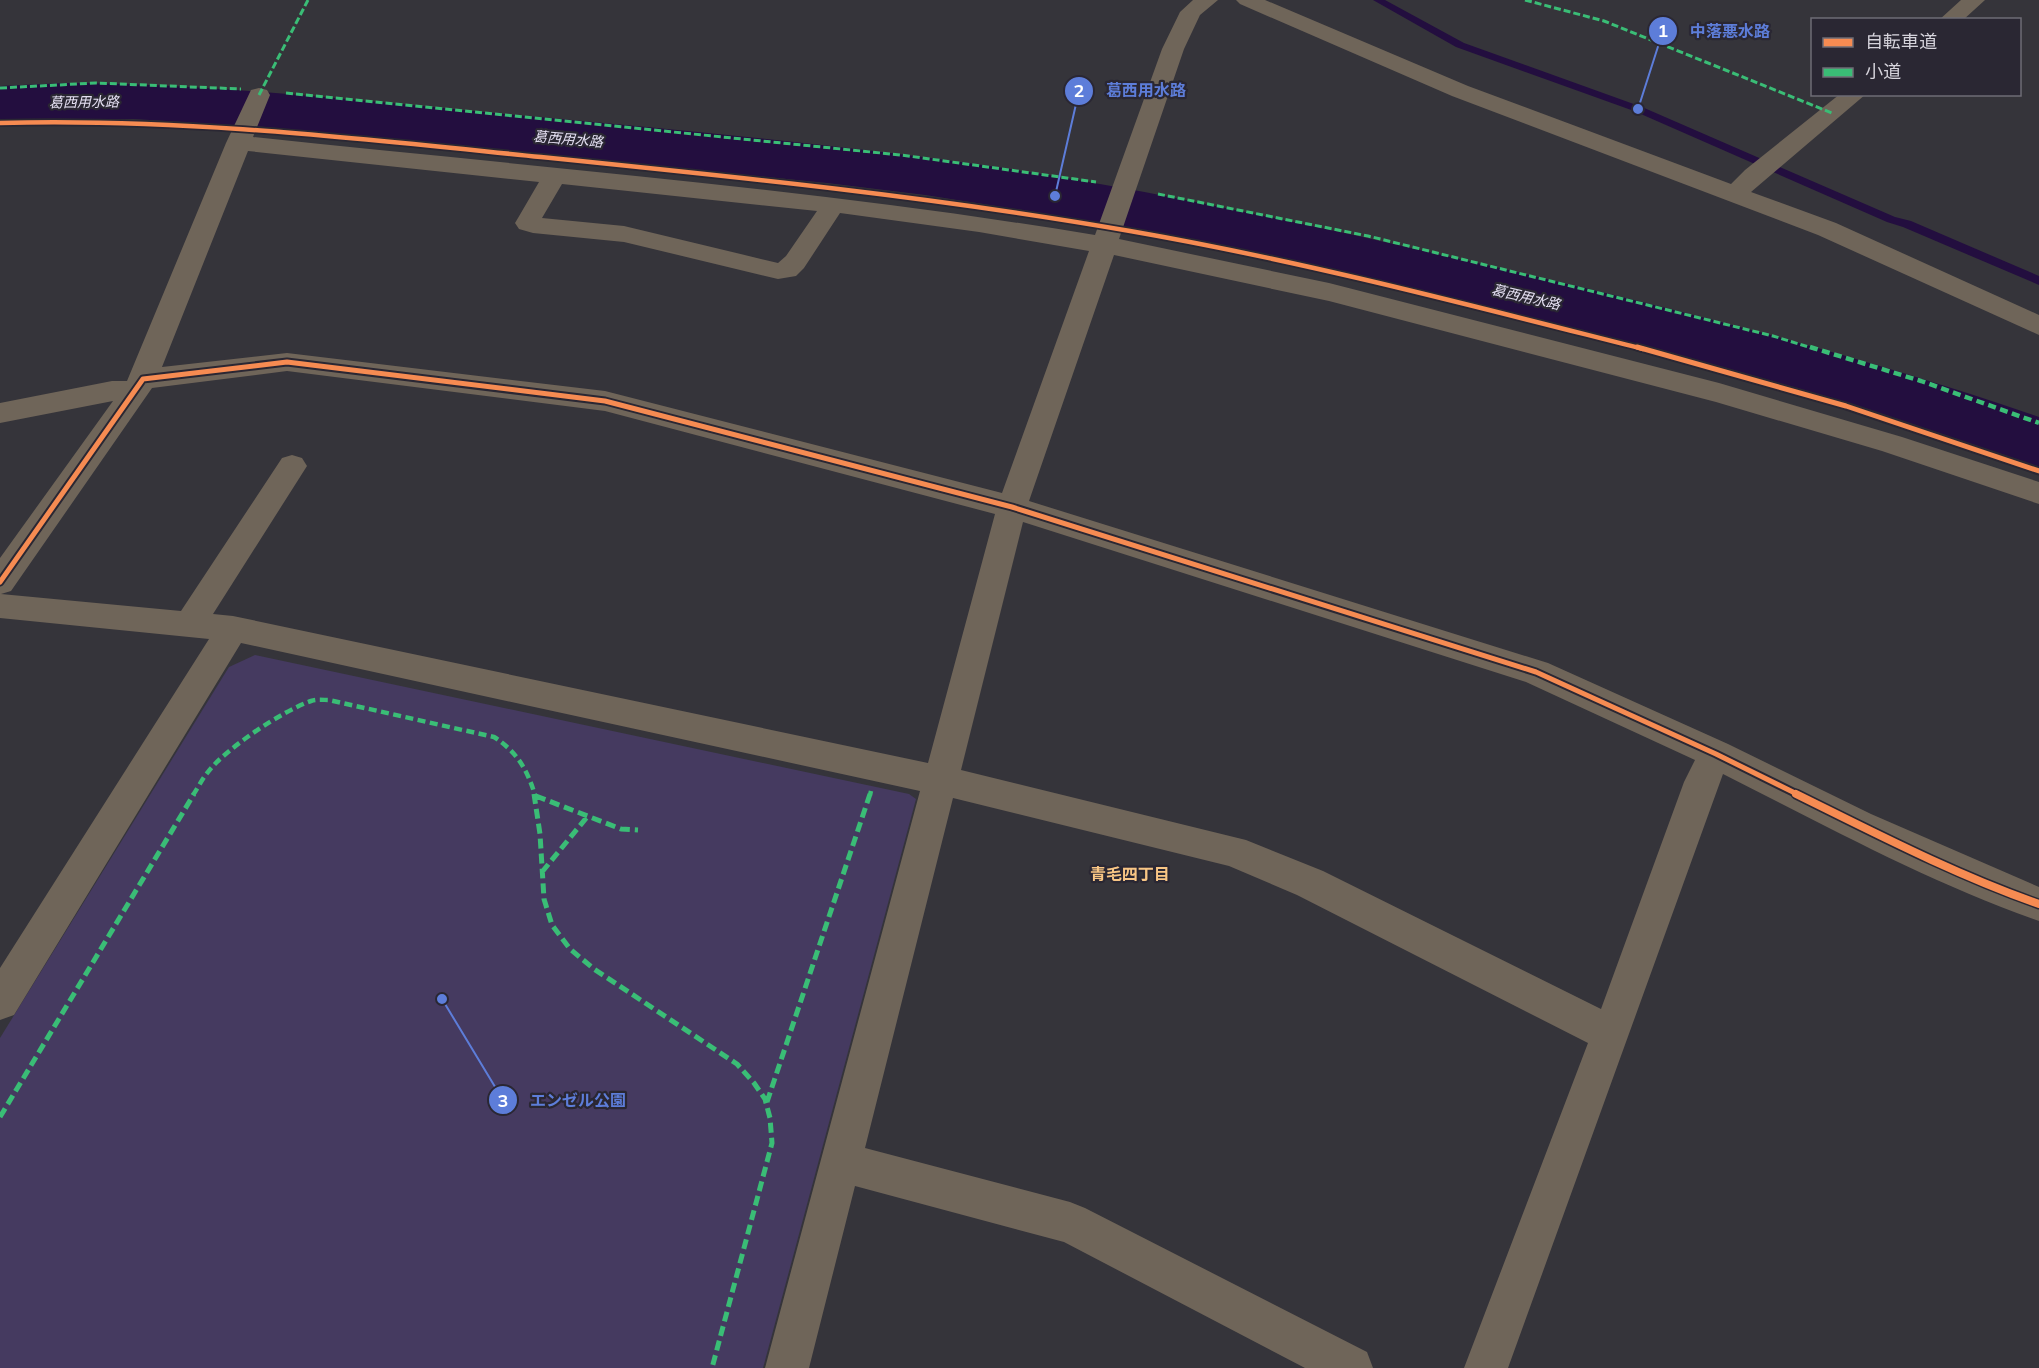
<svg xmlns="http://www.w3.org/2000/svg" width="2039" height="1368" viewBox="0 0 2039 1368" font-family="Mulish,'Noto Sans JP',sans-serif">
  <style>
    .green { fill: #453a60 }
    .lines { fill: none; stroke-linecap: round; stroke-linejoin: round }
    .stream { fill: #230e3f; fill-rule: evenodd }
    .river { fill: #230e3f; fill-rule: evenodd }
    .minor { fill: #6f6559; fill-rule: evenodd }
    .quiet-far2 { stroke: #3abd76; stroke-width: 3; stroke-dasharray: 7 3; stroke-linecap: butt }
    .quiet-far1 { stroke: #3abd76; stroke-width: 4.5; stroke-dasharray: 8 4.5; stroke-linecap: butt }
    .quiet { stroke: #3abd76; stroke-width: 5; stroke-dasharray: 10 5; stroke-linecap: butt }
    .cycleway-far2-casing { stroke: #2a2733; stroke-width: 8 }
    .cycleway-far1-casing { stroke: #2a2733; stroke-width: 9 }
    .cycleway-casing { stroke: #2a2733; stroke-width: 11 }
    .cycleway-far2 { stroke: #f68b52; stroke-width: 4.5 }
    .cycleway-far1 { stroke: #f68b52; stroke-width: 5 }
    .cycleway { stroke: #f68b52; stroke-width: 8 }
    .labels { text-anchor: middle; stroke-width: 4.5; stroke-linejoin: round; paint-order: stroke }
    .far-water-label { font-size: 14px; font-style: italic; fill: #e4dff2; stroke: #2a2733 }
    .neighbourhood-label { font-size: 16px; font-weight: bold; fill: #f8c685; stroke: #2a2733 }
    .leader { fill: none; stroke: #5d7dd9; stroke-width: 2 }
    .callout-dot { fill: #5d7dd9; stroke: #2a2733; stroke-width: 2 }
    .mark-label { font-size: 18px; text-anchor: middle; font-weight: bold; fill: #fff }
    .callout-label { font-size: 16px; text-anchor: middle; font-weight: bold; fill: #5d7dd9; stroke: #2a2733; stroke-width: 4.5; stroke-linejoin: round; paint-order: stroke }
  </style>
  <rect width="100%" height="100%" fill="#35343a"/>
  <path class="green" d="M255,655L909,794L916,799L763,1368H0V1038L229,667Z"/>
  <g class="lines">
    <path class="stream" d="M1373,0H1385L1464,43L1642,107L1895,217L1911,221L2039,276V285L1903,227L1887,222L1634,111L1456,47Z"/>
    <path class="river" d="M66,83C225,84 381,103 539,117C690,131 840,145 990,166C1147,189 1301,223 1455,258C1652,302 1848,351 2039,417V472L1809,395L1627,344L1278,260L1067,217L925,195L827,183L266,127L133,119L0,122V86Z"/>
    <path class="minor" d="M1193,0H1218L1200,15L1184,49L1119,239L1329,283L1719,383L1902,437L2039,482V504L1882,451L1716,402L1329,301L1114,255L1029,501L1548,663L1728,744L1871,814L2039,887V921C1930,883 1826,826 1723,774L1508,1368H1464L1588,1043L1297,895L1229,866L953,798L865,1148L1070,1202L1085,1208L1367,1352L1373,1368H1305L1064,1242L855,1186L809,1368H765L920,791L241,643L14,1015L0,1020V968L209,639L0,618V558L113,401L0,423V403L112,381H127L226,143L251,90L259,88L267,90L270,95L253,137C534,167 816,189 1095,235L1162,49L1180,12ZM248,151L539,182L518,218L515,223L519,229L533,233L624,242L778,279L796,276L804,268L840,213L979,232L1089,251L1002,493L605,391L287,353L162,367ZM562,184L817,211L786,256L778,263L624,226L542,218ZM287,371L605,411L995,514L928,763L233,616L213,614L307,466L302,458L292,455L282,458L181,611L1,594L11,591L152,388ZM1023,522L1526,682L1695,760L1684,782L1601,1009L1323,871L1246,840L961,770Z
      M1236,0H1265L1468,86L1731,184L1745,170L1840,94H1866L1751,192L1836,223L2039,315V335L1818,235L1452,96L1240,4Z
      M1961,0H1985L1963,20H1939Z"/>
    <path class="quiet-far2" d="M1525,0L1604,21L1832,113
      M0,88L96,83L241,89
      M286,93L901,155L1096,182
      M259,95L308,0
      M1158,194L1368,236L1773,336L1815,349"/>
    <path class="quiet-far1" d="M1810,347L1921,381L2039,423
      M193,795C198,788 202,779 208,772C225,749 284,710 311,701C317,699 323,700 329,700L494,737C517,752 527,769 535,795
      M870,795L871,791"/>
    <path class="quiet" d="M534,794L540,834L544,899L552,925L570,949L594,969L737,1064L754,1083L765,1099L770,1118L772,1143L712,1368
      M536,796L621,829L638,830
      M542,872L587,817
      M767,1102L870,794
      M0,1117L194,794"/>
    <g class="cycleway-far2-casing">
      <path id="cycleway-far2" d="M0,123C182,118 361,139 541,157C738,177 935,197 1130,231C1303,261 1473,306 1643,349"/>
    </g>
    <g class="cycleway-far1-casing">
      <path id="cycleway-far1" d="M1637,347L1846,406L2039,471
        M0,582L143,379L287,362L605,401L1012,507L1536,672L1716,754L1799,795"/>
    </g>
    <g class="cycleway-casing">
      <path id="cycleway" d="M1796,794C1875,833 1956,875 2039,904"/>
    </g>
    <use href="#cycleway-far2" class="cycleway-far2"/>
    <use href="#cycleway-far1" class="cycleway-far1"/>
    <use href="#cycleway" class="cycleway"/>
  </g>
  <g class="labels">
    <g class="far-water-label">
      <text transform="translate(84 102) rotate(-1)" y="5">葛西用水路</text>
      <text transform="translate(568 139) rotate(5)" y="5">葛西用水路</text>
      <text transform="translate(1526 297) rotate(13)" y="5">葛西用水路</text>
    </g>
    <g class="neighbourhood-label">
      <text x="1130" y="880">青毛四丁目</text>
    </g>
  </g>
  <path class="leader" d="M1638 109L1663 31M1055 196L1079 91M442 999L503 1100"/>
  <g class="callout-dot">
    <circle cx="1638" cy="109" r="6"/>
    <circle cx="1055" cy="196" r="6"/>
    <circle cx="442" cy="999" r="6"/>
    <circle cx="1663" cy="31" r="15"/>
    <circle cx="1079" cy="91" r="15"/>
    <circle cx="503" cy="1100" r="15"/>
  </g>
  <g class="mark-label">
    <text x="1663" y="37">1</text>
    <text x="1079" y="97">2</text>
    <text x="503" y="1107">3</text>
  </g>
  <g class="callout-label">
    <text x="1730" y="37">中落悪水路</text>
    <text x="1146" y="96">葛西用水路</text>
    <text x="578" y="1106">エンゼル公園</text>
  </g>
  <rect x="1811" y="18" width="210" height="78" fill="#2a2733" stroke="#6e6c76" stroke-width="1.5"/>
  <rect x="1823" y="38" width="30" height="9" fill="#f68b52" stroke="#6e6c76" stroke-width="1.5"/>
  <text x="1865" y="48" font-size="18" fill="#d5d3db">自転車道</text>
  <rect x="1823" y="68" width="30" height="9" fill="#3abd76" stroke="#6e6c76" stroke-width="1.5"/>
  <text x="1865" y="78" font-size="18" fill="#d5d3db">小道</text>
</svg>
